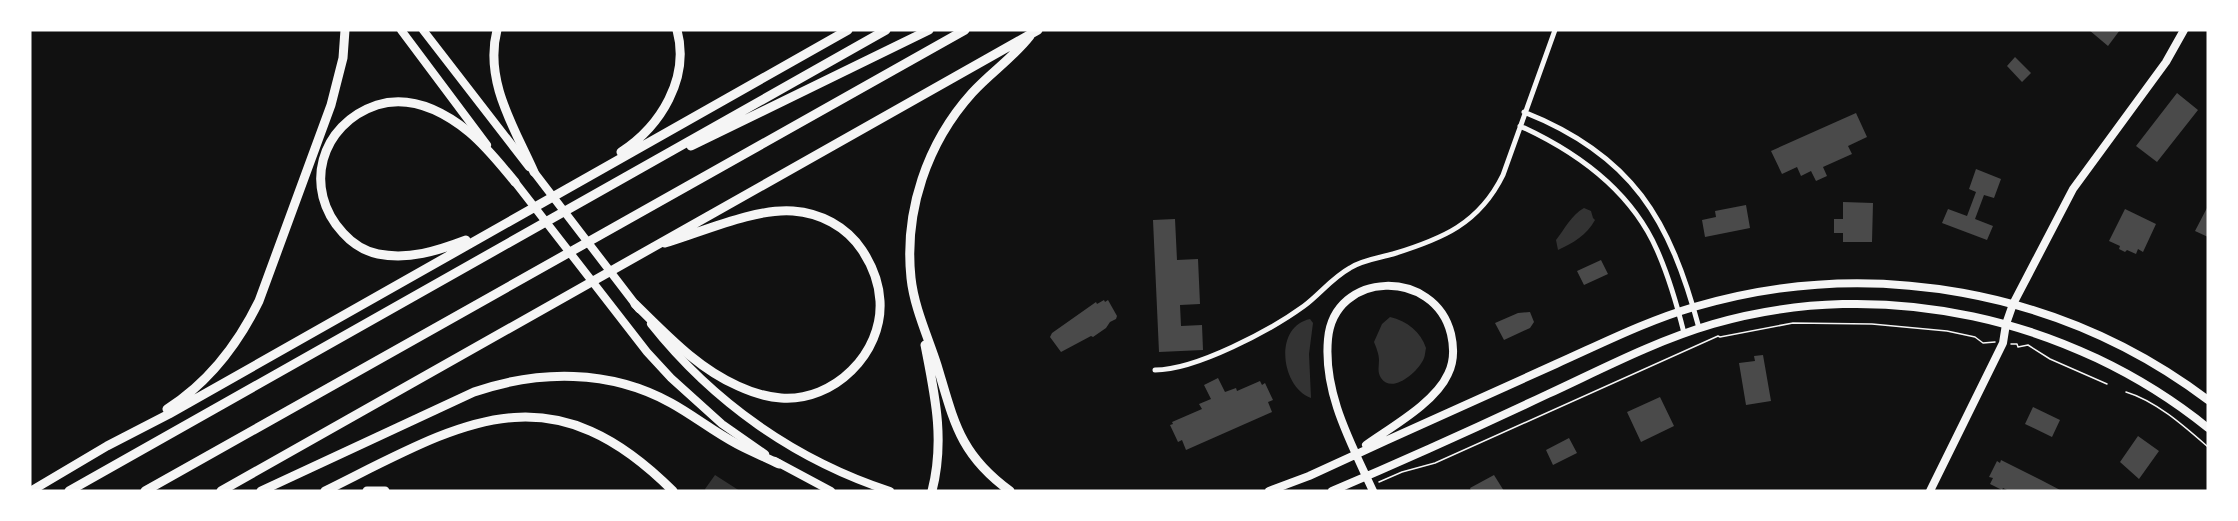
<svg xmlns="http://www.w3.org/2000/svg" width="2238" height="521" viewBox="0 0 2238 521" font-family="'IBM Plex Serif',serif">
  <style>
    .water { fill: #333 }
    .building { fill: #4a4a4a }
    .lines { fill: none; stroke-linecap: round; stroke-linejoin: round }
    .path { stroke: #f5f5f5; stroke-width: 1.5 }
    .minor { stroke: #f5f5f5; stroke-width: 5 }
    .secondary { stroke: #f5f5f5; stroke-width: 8 }
    .primary { stroke: #f5f5f5; stroke-width: 8 }
    .trunk { stroke: #f5f5f5; stroke-width: 8 }
    .motorway { stroke: #f5f5f5; stroke-width: 9 }
  </style>
  <rect width="100%" height="100%" fill="#111"/>
  <path class="water" d="M1584,208L1591,211L1593,218L1595,220C1587,235 1573,243 1558,250L1556,240C1564,230 1572,214 1584,208Z
    M1390,317C1407,321 1421,332 1426,348C1425,353 1425,358 1422,362C1416,373 1392,394 1381,378C1377,372 1379,366 1379,360C1379,354 1376,347 1374,342L1382,324Z
    M1310,319L1313,323L1309,354L1311,398C1281,387 1273,327 1310,319Z
    M715,475L740,491H706L705,489Z"/>
  <path class="building" d="M2089,30H2120L2108,46Z
    M2015,57L2031,73L2022,82L2007,66Z
    M2177,93L2198,110L2157,162L2136,146Z
    M1856,113L1867,137L1848,146L1852,154L1823,167L1827,176L1816,181L1811,171L1801,176L1797,167L1782,174L1771,151Z
    M1976,169L2001,179L1994,198L1984,195L1975,219L1993,226L1987,240L1942,223L1948,209L1967,216L1976,192L1969,189Z
    M1843,202L1873,203L1872,242H1843V233H1834V219H1843Z
    M1746,205L1750,228L1705,237L1702,220L1716,217L1715,211Z
    M2208,206V237L2195,231Z
    M2125,209L2156,224L2143,252L2138,249L2136,254L2127,250L2125,252L2119,249L2120,246L2109,241Z
    M1175,219L1177,260L1198,259L1200,304L1180,305L1181,326L1202,325L1203,350L1159,352L1153,220Z
    M1601,260L1608,274L1584,285L1577,271Z
    M1104,300L1105,302L1108,300L1117,316L1116,319L1110,322L1106,328L1093,337L1091,336L1061,352L1050,337L1052,333L1096,302L1097,304Z
    M1530,312L1534,322L1530,328L1504,340L1495,323L1518,313Z
    M1763,355L1771,401L1746,405L1739,363L1755,361L1754,356Z
    M1218,378L1225,392L1236,388L1237,391L1260,381L1262,385L1265,383L1273,400L1268,402L1272,412L1186,450L1182,440L1178,442L1170,425L1173,424L1172,422L1202,409L1199,404L1211,399L1204,385Z
    M1660,397L1674,426L1641,442L1627,412Z
    M2033,407L2060,420L2052,437L2025,424Z
    M2138,436L2159,451L2139,479L2120,462Z
    M1569,438L1577,453L1553,465L1546,450Z
    M2001,460L2041,480L2062,491H2009L2003,488L2002,490L1990,484L1993,478L1989,477L1997,461L2000,463Z
    M1494,475L1504,491H1471L1470,488Z"/>
  <g class="lines">
    <path class="path" d="M2011,344H2017L2018,347L2028,345L2050,359L2107,384
      M2126,392C2156,401 2184,426 2208,447
      M1379,482L1402,472L1435,463L1718,336L1720,337L1793,323L1872,324L1947,331L1975,337L1983,343L1995,342"/>
    <path class="minor" d="M1524,112C1633,155 1670,220 1699,328
      M1520,126C1577,152 1631,191 1657,250C1669,277 1677,305 1684,333
      M1155,370C1196,370 1271,330 1304,306C1320,294 1332,278 1350,268C1362,260 1379,258 1393,254C1442,239 1479,224 1503,175L1555,30"/>
    <path class="secondary" d="M1930,491L2003,343L2006,324L2013,304L2073,189L2166,62L2184,30"/>
    <path class="primary" d="M401,30L487,145
      M423,30L529,167"/>
    <path class="trunk" d="M534,172L639,309
      M515,182L647,352L671,378L722,424L765,454
      M651,324C713,402 795,460 890,491
      M1366,445C1391,427 1435,403 1448,374C1454,362 1454,347 1451,334C1435,268 1334,270 1328,339C1323,393 1351,443 1373,491
      M775,461L831,491
      M1269,491L1309,476C1391,438 1473,401 1556,364C1601,344 1646,321 1694,307C1870,255 2062,290 2208,400
      M1332,491C1405,460 1476,428 1548,394C1602,369 1655,341 1713,324C1882,275 2072,318 2208,428"/>
    <path class="motorway" d="M497,30C484,81 514,127 534,172
      M691,146L929,30
      M621,152C661,126 690,78 677,30
      M466,240C437,251 409,260 378,254C364,251 352,243 343,233C302,189 320,124 377,105C410,95 443,111 469,132C487,147 500,164 515,182
      M635,304C666,334 697,368 738,386C751,392 767,397 781,398C834,402 883,353 880,301C879,282 872,265 862,250C846,226 820,213 793,211C755,208 702,232 665,243
      M925,345C935,396 945,440 932,491
      M167,409C208,383 238,344 259,301L331,105L343,58L345,30
      M31,491L107,446L169,414L848,30
      M69,491L886,30
      M145,491L965,30
      M221,491L1038,30
      M261,491L474,392C538,370 610,369 671,403C693,415 714,432 737,444C750,451 765,457 779,464
      M325,491C460,424 547,365 673,491
      M367,491H385
      M1010,491C959,454 954,421 937,365C928,337 914,307 911,278C904,211 927,143 972,93C990,73 1013,58 1030,36"/>
  </g>
  <rect width="2238" height="521" fill="none" stroke="#ffffff" stroke-width="63"/>
</svg>
